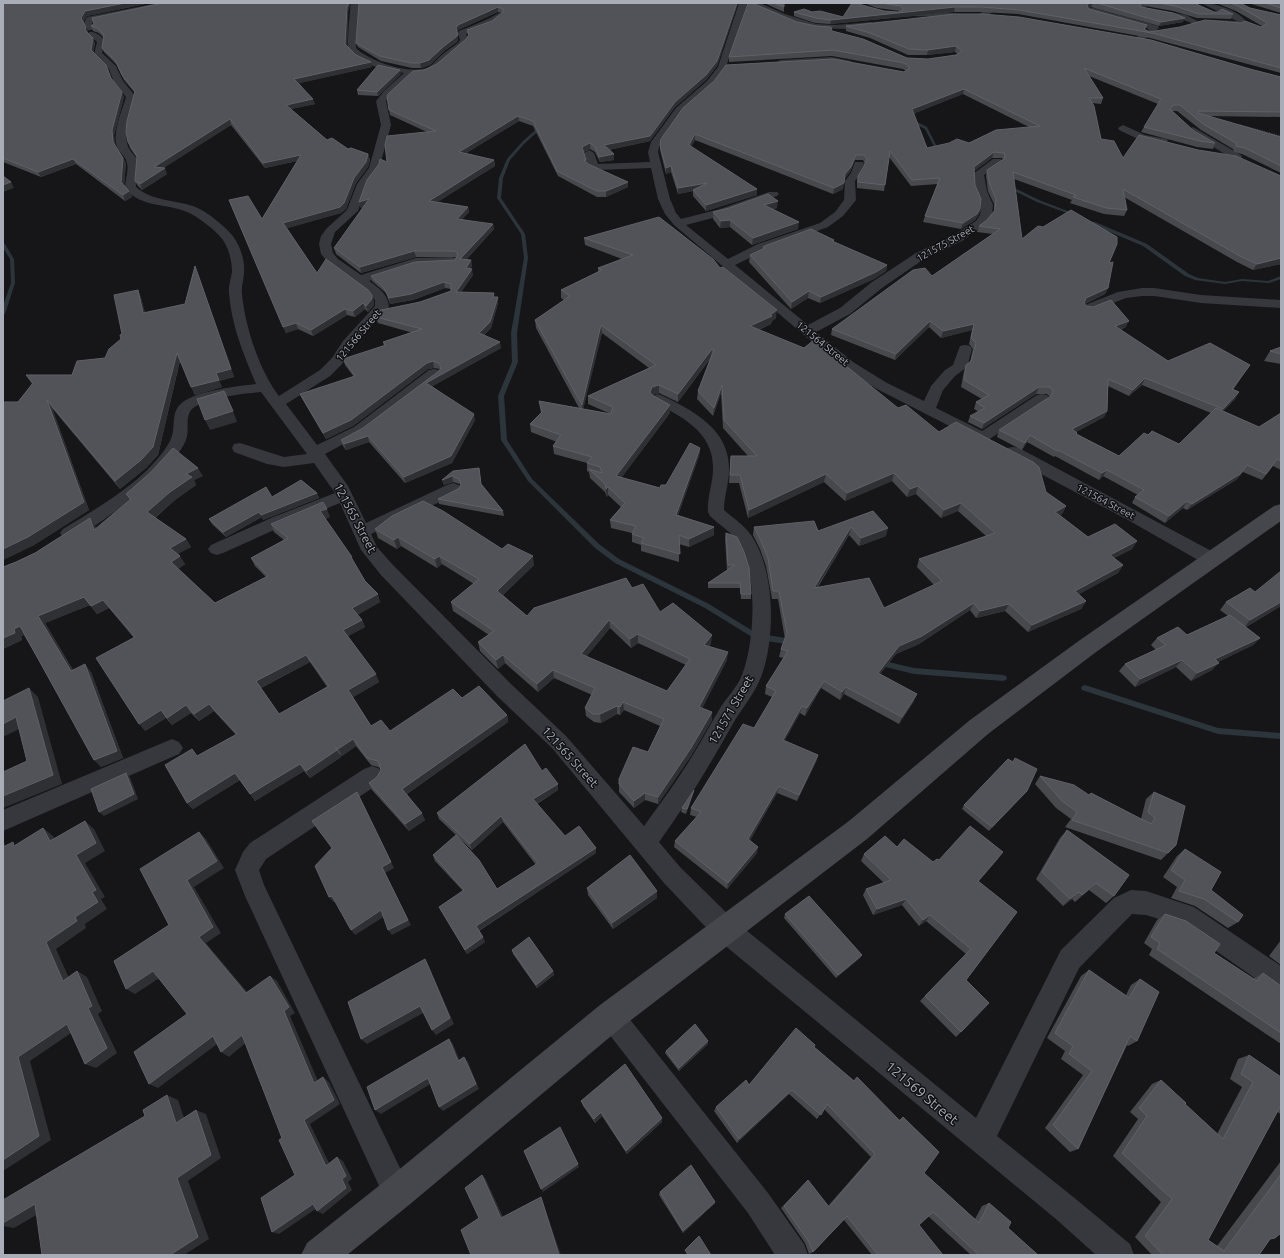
<svg xmlns="http://www.w3.org/2000/svg" width="1284" height="1258" viewBox="0 0 1284 1258" font-family="Ubuntu,sans-serif">
  <style>
    .lines { fill: none; stroke-linecap: round; stroke-linejoin: round }
    .stream { fill: #2c353c; fill-rule: evenodd }
    .path { stroke: #3d3f44; stroke-width: 1.5; stroke-dasharray: 1 1.5; stroke-linecap: butt }
    .street { fill: #37383d; fill-rule: evenodd }
    .secondary { fill: #45474d; fill-rule: evenodd }
    .wall { fill: #47494d; fill-rule: evenodd }
    .shaded-wall { fill: #2f3033 }
    .building { fill: #525359; stroke: #5f6168; fill-rule: evenodd }
    .labels { text-anchor: middle; stroke-width: 3; stroke-linejoin: round; paint-order: stroke }
    .far-street-label { font-size: 10px; fill: #a8adb8; stroke: #111113 }
    .street-label { font-size: 12px; fill: #a8adb8; stroke: #111113 }
    .near-street-label { font-size: 14px; fill: #a8adb8; stroke: #111113 }
  </style>
  <rect width="100%" height="100%" fill="#161618"/>
  <g class="lines">
    <path class="stream" d="M909,119H911L927,127L941,155L938,154L925,129L909,121Z
      M542,124L545,125L524,144L510,160L503,178L501,198L525,234L528,258L517,333L518,362L504,396L507,440L532,479L599,544L619,559L709,604L756,633L758,635L756,637H752L705,608L615,563L595,548L528,481L501,440L498,396L512,362L511,333L524,258L521,234L497,198L499,178L507,159L522,142Z
      M1006,185H1008L1039,200L1078,215L1075,216L1037,202L1006,187Z
      M1091,222H1095L1147,244L1189,274L1198,278L1225,282L1242,279L1268,281L1281,276V279L1269,283L1242,281L1225,284L1195,280L1185,276L1143,246L1091,224Z
      M3,243L5,244L14,259L15,283L5,314L3,315V306L11,283L10,259L3,248Z
      M767,635L792,639L795,640L796,642L795,644L792,645L767,641L765,640L763,638L765,636Z
      M880,660L914,668L1003,675L1006,676L1007,678L1006,680L1003,681L914,674L877,665L876,663L877,661Z
      M1085,685L1218,728L1281,733V739L1218,734L1082,690L1081,688L1082,686Z"/>
    <path class="path" d="M1240,125L1281,136"/>
    <path class="street" d="M158,3H173L169,5L93,21L92,23L95,28L91,30H88L84,23L87,17Z
      M351,3H359L356,48C369,61 411,76 429,67C434,64 438,58 443,54C447,50 453,47 458,43L460,40L458,33L459,31L486,20L499,13L503,15L492,24L466,34L468,40C463,48 456,51 449,58C436,69 432,75 413,75L388,98L386,101L391,125L379,169L367,185L358,211L335,232L331,244L333,253L338,259L361,275L416,258L452,257L456,258L458,261L456,264L452,265L416,266L369,281C379,288 388,294 389,307L353,346L342,364L330,376L286,404L317,445L354,427L429,370L434,369L439,370L441,373L439,376L364,433L325,454L348,486L366,523L447,485L453,483L459,485L461,489L459,493L371,534L377,547L393,565L511,684L566,736L644,826C659,805 674,785 688,763C699,746 708,728 719,710C726,698 737,688 742,675C755,641 758,575 739,543C732,532 719,525 710,516L708,512C707,497 713,483 713,469C714,432 681,416 653,402L651,399L653,396L658,394L663,396C694,411 730,430 729,470C729,483 724,497 724,510C733,518 744,525 751,535C775,569 776,638 761,677C754,696 739,711 730,729C708,768 685,806 659,842L680,867L735,921L976,1118L1061,950L1114,898L1131,890L1146,891L1194,907L1281,966V994L1272,990L1179,925L1146,915L1132,914L1079,968L997,1136L1077,1200L1130,1244L1134,1255H1096L1057,1220L717,939L664,883L552,748L497,696L381,575L361,550L340,503L283,526L223,553L217,555L211,553L208,549L211,545L271,518L335,493L314,463L284,467L267,464L234,452L232,448L234,444L240,443L284,457L307,454L261,392C243,394 208,397 193,408C184,416 190,431 186,440C180,454 167,468 156,479C145,490 81,539 69,539C67,539 65,538 63,537L60,533L63,529C99,507 149,479 170,441C177,428 169,412 183,402C197,391 238,386 256,384C244,356 231,324 229,293C228,286 231,279 232,272C232,261 229,249 223,240C217,231 197,216 187,212C167,203 140,208 125,188C125,180 129,171 127,163C126,156 119,153 117,147C112,132 122,111 126,97L114,82L109,69L94,54L97,42L88,34L89,32C95,31 101,36 105,41L102,53L116,66L123,81L136,97C132,111 124,128 127,143C128,151 136,155 138,162C140,170 136,179 136,187C152,201 174,200 193,206C207,211 223,225 232,235C240,245 245,260 244,272C244,279 241,287 242,294C245,326 259,370 279,396L320,370L332,358L343,341L375,306V300L371,295L330,265L321,254L319,244L321,236L327,228L347,210L357,184L369,168L381,125L376,101L384,91L404,73C389,70 356,65 348,49C347,47 350,8 351,3Z
      M739,3H760L785,14L816,24L836,25L871,22L875,24L871,26L847,29L816,28L792,22L747,4L726,67L713,85L682,112L660,144L658,152L670,199L676,213L681,219L720,209L769,192H777L779,194L777,196L728,214L686,225L728,259L758,244L820,223L835,212L844,200L845,181L851,173L855,162H863L864,164L861,173L855,181L856,200L843,216L828,227L766,250L735,265L808,325L840,308L872,282L916,253L954,235L976,221L980,215L981,205L975,191L973,174L993,159H1001L1002,161L1001,163L984,175L987,191L993,205L992,216L984,225L962,241L924,259L882,288L850,314L816,332L853,362L887,383L924,401L931,386L945,370L953,365L960,346L965,345L970,346L972,349L967,367L955,376L943,390L936,408L982,431L1037,395L1042,394L1047,395L1049,398L1047,401L988,440L983,442L973,438L877,389L843,368L674,225L665,214L658,199L651,168L596,170C586,168 586,162 584,153L589,150L594,153L598,164L650,162L648,152L651,142L676,108L707,81L718,67Z
      M1000,3H1010L984,17H981L977,15Z
      M1124,3H1137L1147,7L1143,9Z
      M1201,3C1215,3 1235,9 1245,20L1242,26H1239L1212,24L1211,22L1215,20L1237,21Z
      M1088,8H1094L1158,26L1159,28L1141,42H1135L1134,40L1135,38L1149,29L1088,12Z
      M1153,9L1186,15L1201,23L1197,25L1181,19L1153,13Z
      M903,12L954,13L958,15L954,17L906,16L902,14Z
      M832,57L851,61L852,63L848,66L832,63L780,66L776,63L780,60Z
      M1123,125L1145,135L1167,139L1168,141L1163,144L1138,139L1119,130L1118,128Z
      M1193,127L1241,155L1242,157L1241,159H1233L1189,132L1188,130Z
      M1142,288H1154L1201,295L1281,300V308L1201,303L1154,296H1142L1126,298L1090,312L1085,311L1083,308L1085,305L1118,292Z
      M1013,447L1019,448L1217,554L1220,559L1217,564L1211,565L1205,564L1128,520L1007,456L1005,452L1007,448Z
      M172,739L179,742L183,748L179,754L3,831V810Z
      M372,766L380,769L383,776L380,783L266,859L259,870L264,885L412,1193L407,1203L397,1208L387,1203L245,896L235,870L243,852L250,843L364,769Z
      M611,1003L620,1007L768,1193L804,1244L808,1255H775L748,1213L602,1025L598,1016L602,1007Z"/>
    <path class="secondary" d="M1281,504V521L1096,652L988,734L867,839L622,1027L409,1205L347,1255H301L307,1243L385,1181L600,1005L849,821L970,720L1080,640L1274,506Z"/>
  </g>
  <path class="wall" d="M3,3H150L87,16L83,22L88,31L87,33L95,43L93,53L124,97L114,135L115,146L123,158L126,163L124,185L129,191L132,197L125,201L76,164L41,177L3,162Z
    M359,3H738L717,66L706,80L675,107L650,141L609,150L614,154V160L600,162L595,152L590,149L584,152L586,160V162L588,164L628,187L606,197H597L558,176L533,126L519,121L466,153L494,160L495,166L437,202L468,207L469,212L462,219L494,229L466,260H471L472,266L470,269L473,275L461,292L494,293V297L498,303L491,328L484,335L501,348L432,386L475,420L452,463L405,483L369,442L346,450L343,446L341,440L363,428L439,371L440,369L434,368L428,369L353,426L326,439L303,400L300,394L354,377L345,365L343,359L384,346L383,342L413,333L378,323L376,317L420,302L451,291V289L445,288L413,300L390,304L386,293L372,281L371,276L455,260L457,257H416L361,273L336,254L334,248L364,207L361,208L359,202L387,162L427,132L390,115L387,96L424,70L437,64L466,39L468,36L467,30L492,21L502,13L498,12L458,30L457,32L458,40L457,42L444,51L430,65L421,68H412L381,61L358,47L356,43Z
    M764,3H784V12Z
    M864,3H1194L1214,12L1233,14L1231,19L1197,18L1173,11L1140,5L1141,7L1183,22L1159,26L1091,7L1089,8V9L1147,25L1145,29L1149,32L1261,27L1262,26L1236,11L1216,3H1240L1250,8L1281,15V73L1150,38L1018,14L981,12H954L830,24L815,23L794,16V12H812L843,17L884,11L898,12L901,11H900L877,8Z
    M1248,3H1281V13Z
    M348,12L347,46L356,55L372,67L299,83L315,104L291,109L327,140L348,149L368,154L370,160L368,167L356,183L346,209L341,213L287,228L317,273L374,301V305L368,312L365,309L355,317L347,315L313,336L298,329L286,333L229,200L262,219L297,161L265,168L231,125L163,168L167,174L142,190L138,186L135,181L137,158L130,148L128,142L135,93L124,80L117,65L104,52L102,48L104,38L99,33L93,31L91,26Z
    M797,22L832,31L907,58L928,59L956,55L958,54L955,52L927,55H908L870,38L846,31V26L1250,69L1281,77V117L1209,116L1281,137V173L1242,154L1234,152L1233,149L1201,130L1177,111H1172L1194,131L1215,143L1213,149L1197,147L1141,132L1144,127L1158,104L1089,76L1103,98L1101,104L1092,103L1101,139L1123,158L1281,176V264L1253,270L1237,262L1124,197L1127,210L1124,216L1104,214L1070,203L1072,200L1014,179L1022,239L1109,263L1108,288L1105,294L1085,304L1086,306L1126,327L1120,330L1168,361L1250,365L1233,390L1239,392L1235,399L1223,411L1259,427L1281,413V470L1273,466L1262,480L1243,472L1236,480L1187,510L1183,508L1165,523L1132,503L1135,497L1138,495L1103,476L1099,480L1055,456L1054,457L1027,442L1022,450L997,437L999,430L1050,397L1047,394H1036L982,429L968,422L970,416L979,412L974,409L976,402L982,399L961,387L964,371L966,365L970,362L973,349L969,344L972,330L941,338L929,327L895,360L831,335L832,329L932,276L993,234L977,232L979,226L987,220L994,212V204L988,191L986,176L987,170L1003,159L1002,158H992L974,171L975,185L980,209L979,214L975,220L961,229L923,222L925,216L938,184L911,186L889,157L884,191L857,188V181L858,176L863,168L865,164L863,160H855L850,172L844,179L843,189L833,194L695,140L691,146L757,195L706,211L693,196V191L678,194L671,172L666,174L660,150V145L904,72L906,71L903,69L832,56L729,62V57ZM963,94L1029,127L969,143L927,148L914,113ZM1142,385L1211,413L1179,444L1148,435L1119,456L1077,434L1076,432L1104,417L1107,411L1108,386L1129,396Z
    M401,74L378,96L358,95L357,90Z
    M777,208L773,209L798,229L752,245L730,227L720,228L713,219V212Z
    M584,238L720,268L776,318L772,321L771,324L759,330L898,408L939,432L1046,492L1066,506L1062,514L1060,515L1088,537L1137,541L1132,549L1114,558L1123,565L1118,573L1079,594L1086,601L1081,609L1028,632L1005,611L976,618L970,610L919,644L896,654L880,674L914,701L899,724L844,694L840,700L821,688L805,716L800,713L784,741L818,755L816,762L797,801L777,793L750,840L757,853L727,889L674,847L675,841L697,817L690,815L691,808L754,728L772,697L765,694L766,686L784,658L779,657L781,649L785,639L778,599H772L766,566L760,549L753,535L754,527L818,531L873,511L886,536L859,546L849,535L818,587L884,608L934,585L917,567L919,559L986,536L958,511L941,518L916,494L907,497L892,481L845,501L824,482L748,518L739,483H729L731,456H748L723,428L721,393L713,416L697,399L698,391L710,359L678,402L659,393L652,395L670,405V413L621,478L660,488L666,485L700,448L699,456L678,515L714,527V535L689,547L679,544V562L641,551V545L632,542V533L611,528L610,520L621,507L608,495L607,497L605,492L590,478L589,472L587,471V463L554,454L553,446L557,442L531,432L530,424L541,413L539,401L579,408L536,328L535,320L564,300L561,298V290L598,272V268L622,259L585,245ZM602,333L649,368L588,396V404L611,414L583,409Z
    M834,240V242L887,265L886,271L874,279L820,303L808,298L791,309L749,262L750,255L763,249V247Z
    M195,266L234,377L219,381L222,387L195,395L180,361L158,455L146,468L120,489L52,408L89,510L34,545L3,560V402H18L32,384L26,375H72L105,358L121,339L122,334L138,290L141,298L145,313L185,304Z
    M1270,351L1281,354V364L1264,361Z
    M479,468L481,484L503,511L504,516L439,504L438,499L458,489L461,485L460,484L453,482L444,485L442,480Z
    M203,476L194,480L196,485L175,500L155,518L186,539L191,547L177,554L185,564L178,569L215,603L266,577L255,566L251,558L284,540L274,532L271,524L330,517L325,519L365,581L380,602L357,615L362,620L365,627L348,636L379,682L353,697L371,726L390,731L462,698L507,715L508,722L407,794L425,820L409,831L372,790L369,783L377,777L381,770V768L371,765L356,746L342,756L339,754L341,757L310,778L304,771L255,801L240,780L193,809L187,803L192,749L197,756L236,735L214,711L199,721L191,713L172,725L166,718L145,731L134,638L109,608L97,614L90,605L45,623L73,670L91,672L123,758L101,767L24,635L21,636L22,640L3,649L16,562L35,553L90,518L95,526L96,529L130,500L126,494ZM310,662L327,687L279,714L261,688Z
    M317,493L319,498L263,520L262,517L226,537L212,524L209,519L272,497Z
    M375,529L502,549L534,565L503,595L527,616L632,588L660,612L711,644L709,646L727,660L702,708L712,712V720L691,756L658,804L645,800L634,808L619,792V779L648,752L660,726L624,710L620,715L617,714L601,723L594,722L586,716L585,708L592,695L554,678L538,692L505,663L498,669L480,651L478,642L489,635L453,611L451,602L474,584L442,564L437,568L401,546L397,549L378,538ZM610,628L631,648L638,643L686,665L667,691L586,657Z
    M726,533L751,594V599H741L740,588H708V583L727,570L725,538Z
    M1255,592L1281,606L1246,627L1260,638L1253,645L1218,662L1212,670L1191,681L1176,667L1135,687L1119,671L1125,664L1156,650L1151,645L1157,638L1187,635L1228,616L1220,610L1226,602Z
    M1015,758L1023,795L989,831L962,809L964,805L1013,762Z
    M542,771L558,784V790L537,804L565,836L596,848V853L479,931L485,942L467,954L439,907L463,891L435,861L433,855L497,889L536,865L503,822L472,850L439,819L437,813Z
    M1040,776L1089,795L1091,793L1141,819L1146,799L1154,792L1168,853L1161,860L1065,827L1071,819L1056,808L1035,784Z
    M694,790L693,794L686,814L681,812L682,808Z
    M1067,830L1114,896L1106,903L1089,890L1075,902L1072,899L1063,906L1036,879L1060,838Z
    M897,847L933,862L939,860L998,859L978,882L1017,912L966,980L961,1032L956,1037L920,1001L966,954L926,921L919,926L902,905L873,915L863,895L866,889L884,883L861,861L864,854Z
    M1185,849L1211,890L1238,922L1228,928L1195,906L1171,898L1177,887L1163,877L1177,856Z
    M587,888L657,891V898L613,929L588,895Z
    M785,914L862,955L860,958L836,978L784,918Z
    M1165,914L1214,953L1253,979L1263,973L1281,986V1044L1149,955L1152,949L1144,943L1157,920Z
    M1281,940V965L1269,956Z
    M512,950L553,971L554,975L537,988L513,954Z
    M1089,970L1126,995L1131,985L1140,979L1137,1041L1128,1046L1127,1045L1078,1149L1070,1152L1045,1128L1083,1075L1061,1059L1065,1051L1047,1038L1081,976Z
    M708,1044L679,1071L665,1053L666,1051Z
    M814,1047L899,1120L903,1117L924,1173L975,1219L982,1206L989,1203L1008,1228L1038,1255H971L928,1216L919,1225L943,1255H872L844,1220L813,1252L809,1254L805,1243L781,1208L808,1180L828,1206L871,1157L824,1109L817,1119L789,1094L737,1143L714,1111L716,1107L749,1085Z
    M1249,1055L1281,1077V1114L1277,1112L1208,1240L1217,1246L1281,1161V1233L1270,1239L1259,1255H1152L1135,1237L1161,1202L1113,1156L1138,1119L1130,1112L1152,1084L1161,1080L1185,1104L1217,1134L1242,1087L1230,1079L1238,1059Z
    M581,1101L662,1118V1122L627,1154L602,1116L595,1123L583,1106Z
    M660,1192L715,1202L714,1204L683,1233L659,1195Z"/>
  <path class="shaded-wall" d="M125,3H150L87,16L83,22L81,18L85,11Z
    M349,3H351L348,12L347,49L345,44L347,7Z
    M737,3H738L717,66L706,80L675,107L650,141L604,151V145Z
    M1090,3H1093L1091,7L1086,9L1088,4Z
    M498,7V12L458,30L457,32L456,28L458,25Z
    M955,7L954,12L830,24L831,20Z
    M1185,18L1183,22L1159,26L1161,22Z
    M86,27L88,31L87,35L85,30Z
    M458,35V40L457,42L444,51L430,65L421,68L420,63Z
    M93,38L95,43L93,55L91,50Z
    M956,46L955,52L927,55L928,50Z
    M371,62L372,67L296,84L294,79Z
    M400,70L401,74L378,96L377,92Z
    M964,89L963,94L911,115L912,109Z
    M122,92L124,97L114,135L116,148L113,142L112,130Z
    M313,99L315,104L287,110L286,105Z
    M518,116L519,121L460,157L459,152Z
    M230,119L231,125L156,173L154,167Z
    M695,134V140L689,151V145Z
    M590,143V149L583,152L582,147Z
    M994,152L992,158L972,173L974,167Z
    M368,154L370,160L368,167L356,183L346,209L341,213L285,229L283,223L354,178Z
    M614,154V160L600,162L599,157Z
    M301,155L302,160L265,168L263,163Z
    M856,155L855,160L850,172L844,180L845,174Z
    M123,158L126,163L124,188L121,182Z
    M73,159L76,164L41,177L38,172Z
    M494,160L495,166L430,207L429,201Z
    M671,166V172L666,174V168Z
    M165,168L167,174L142,190L140,184Z
    M11,182L14,188L3,192V185Z
    M628,182V187L606,197V191Z
    M707,183L693,190V191L678,194V188Z
    M844,183L843,189L833,194L834,188Z
    M757,189V195L706,211V205Z
    M129,191L132,197L125,201L123,195Z
    M369,199L371,205L361,208L359,202Z
    M778,201L777,208L763,212L764,205Z
    M468,207L469,212L458,224L457,219Z
    M980,209L979,214L975,220L961,229L963,223Z
    M730,220V227L720,228L721,221Z
    M799,222L798,229L752,245L753,238Z
    M493,224L494,229L461,265L460,259Z
    M414,251L416,257L361,273L360,267Z
    M1281,258V264L1253,270L1257,264Z
    M471,260L472,266L467,274L466,268Z
    M887,265L886,271L874,279L820,303L821,297Z
    M195,266L198,274L234,377L219,381L216,373Z
    M472,269L473,275L457,298L456,292Z
    M444,282L445,288L413,300L390,304L389,298Z
    M1108,288L1105,294L1084,304L1086,298Z
    M138,290L141,298L147,321L143,313Z
    M809,291L808,298L791,309L792,302Z
    M372,295L374,301V305L368,312L366,306Z
    M498,297V303L491,328L480,339L479,333Z
    M363,303L365,309L355,317L353,311Z
    M345,309L347,315L313,336L311,330Z
    M777,310L776,318L772,321L771,324L750,334V326Z
    M930,321L929,327L895,360L896,354Z
    M1129,321L1126,327L1112,332L1115,326Z
    M296,323L298,329L286,333L283,327Z
    M974,324L972,330L941,338L943,331Z
    M601,325L602,333L582,413V405Z
    M500,342L501,348L428,389L426,383Z
    M712,349L711,357L678,402V394Z
    M177,353L180,360L158,455L146,468L120,489L115,481Z
    M433,361L434,368L428,369L353,426L326,439L323,433L427,363Z
    M1145,378L1142,385L1129,396L1133,390Z
    M219,380L222,387L195,395L191,387Z
    M659,385V393L652,395L650,392L652,387Z
    M722,385L721,393L713,416L714,408Z
    M1039,387L1036,394L982,429L984,423Z
    M1239,392L1235,399L1219,416L1223,409Z
    M47,400L52,408L89,510L34,545L3,560V549Z
    M670,405V413L616,485V476Z
    M233,411L237,422L210,430L205,420Z
    M1107,411L1104,417L1068,436L1072,429Z
    M474,414L475,420L452,463L405,483L404,477Z
    M1030,435L1027,442L1022,450L1025,443Z
    M368,436L369,442L346,450L344,444Z
    M700,448L699,456L675,523L676,515Z
    M1247,465L1236,480L1187,510L1192,504Z
    M198,468L203,476L194,480L196,485L175,500L152,520L147,512L186,474Z
    M1107,470L1103,476L1099,480L1102,473Z
    M894,473L892,481L845,501L847,493Z
    M826,474L824,482L748,518L749,510Z
    M452,476L453,482L444,485L442,480Z
    M918,486L916,494L907,497L910,489Z
    M608,487V495L607,497L606,489Z
    M317,493L319,498L263,520L261,515Z
    M1187,501L1183,508L1165,523L1169,516Z
    M961,503L958,511L941,518L944,510Z
    M1066,506L1062,514L1051,520L1055,512Z
    M327,509L330,517L323,519L320,511Z
    M259,512L262,517L226,537L223,532Z
    M90,518L95,526L100,538L94,530Z
    M714,527V535L689,547V539Z
    M851,527L849,535L812,595L814,588Z
    M888,528L886,536L859,546L861,538Z
    M398,537L401,546L397,549L394,540Z
    M186,539L191,547L174,556L170,548Z
    M1137,541L1132,549L1105,563L1110,555Z
    M180,556L185,564L176,570L171,562Z
    M439,556L442,564L437,568L435,559Z
    M533,556L534,565L499,599L497,591Z
    M1123,565L1118,573L1070,599L1075,591Z
    M378,594L380,602L355,616L352,608Z
    M84,597L90,605L45,623L78,679L71,671L38,616Z
    M103,600L109,608L97,614L91,606Z
    M1086,601L1081,609L1028,632L1032,625Z
    M1281,602V606L1244,628L1250,620Z
    M974,603L970,610L919,644L896,654L875,680L878,673L899,646Z
    M1009,604L1005,611L976,618L980,611Z
    M362,620L365,627L346,637L343,630Z
    M609,620L610,628L581,663V654Z
    M20,626L27,634L21,636L22,640L3,649V638L14,629Z
    M638,634V643L631,648L630,639Z
    M712,635L711,644L703,653L704,645Z
    M1260,638L1253,645L1208,667L1215,659Z
    M728,652L727,660L699,715V707Z
    M306,655L310,662L260,688L256,681Z
    M503,655L505,663L498,669L496,660Z
    M1182,660L1176,667L1135,687L1140,679Z
    M1219,663L1212,670L1191,681L1197,673Z
    M85,664L91,672L123,758L101,767L94,760Z
    M553,670L554,678L538,692L537,684Z
    M376,674L379,682L352,698L348,690Z
    M824,681L821,688L805,716L807,708Z
    M846,687L844,694L840,700L842,692Z
    M29,688L38,697L62,784L3,808V796L53,775Z
    M917,694L914,701L899,724L902,717Z
    M623,702L624,710L620,715V707Z
    M209,704L214,711L199,721L194,714Z
    M186,705L191,713L172,725L167,718Z
    M617,706V714L601,723L600,714Z
    M802,706L800,713L781,747L783,740Z
    M161,710L166,718L145,731L139,724Z
    M712,712V720L691,756L658,804V797Z
    M507,715L508,722L405,795L402,789Z
    M16,717L25,726L3,737V724Z
    M353,739L356,746L342,756L338,749Z
    M335,747L341,757L310,778L306,771Z
    M818,755L816,762L797,801L799,795Z
    M300,764L304,771L255,801L250,794Z
    M126,773L130,777L138,799L104,816L99,812Z
    M235,773L240,780L193,809L187,803Z
    M558,784V790L534,805L533,799Z
    M779,786L777,793L747,846L748,839Z
    M694,790L693,794L686,814L687,809Z
    M1027,791L1023,795L989,831L992,827Z
    M357,792L394,868L385,873L411,925L392,935L388,930L382,867Z
    M645,793V800L634,808V801Z
    M422,813L425,820L409,831L405,824Z
    M501,816L503,822L472,850L470,844Z
    M85,821L94,829L105,851L85,863L105,897L101,899L107,909L85,924L86,928L56,949L73,987L63,981L46,942L75,917L92,892L76,855Z
    M43,828L53,836L59,849L50,841Z
    M199,832L206,839L224,868L194,887L221,933L206,943L253,999L246,993L199,937L187,880Z
    M3,839L9,857L3,853Z
    M758,847L757,853L727,889L728,883Z
    M596,848V853L478,931L476,926Z
    M1003,852L998,859L973,888L978,881Z
    M1096,883L1089,890L1075,902L1082,895Z
    M657,891V898L613,929L612,923Z
    M1079,892L1072,899L1063,906L1070,899Z
    M332,896L336,901L333,902L329,897Z
    M906,899L902,905L873,915L877,909Z
    M381,910L385,916L355,935L351,930Z
    M930,915L926,921L919,926L923,920Z
    M483,937L485,942L467,954L465,950Z
    M862,955L860,958L836,978L838,975Z
    M425,959L429,966L454,1024L436,1035L432,1030Z
    M77,971L87,977L102,1011L98,1014L117,1053L96,1068L85,1064L88,1008Z
    M153,971L161,977L135,994L126,989Z
    M553,971L554,975L537,988L536,985Z
    M270,976L277,981L295,1013L290,1016L321,1088L314,1083L284,1011Z
    M420,1006L425,1012L367,1044L361,1039Z
    M67,1024L77,1029L30,1061L51,1140L3,1171V1160L18,1057Z
    M242,1035L249,1040L229,1057L221,1052Z
    M213,1036L220,1042L158,1088L149,1084Z
    M449,1039L453,1044L462,1066L458,1061Z
    M708,1041V1044L679,1071V1068Z
    M464,1057L468,1062L479,1089L443,1111L439,1107Z
    M323,1077L329,1082L340,1104L310,1124L332,1169L326,1166L304,1120Z
    M428,1078L432,1083L381,1114L375,1110Z
    M792,1090L789,1094L737,1143L739,1139Z
    M167,1095L178,1100L187,1127L176,1123Z
    M196,1110L206,1114L221,1158L188,1181L209,1239L184,1255H170L177,1178Z
    M601,1112L602,1116L595,1123L594,1119Z
    M662,1118V1122L627,1154L626,1151Z
    M337,1157L343,1161L352,1179L348,1182L352,1190L323,1214L317,1211L342,1179Z
    M578,1164L579,1167L543,1192L541,1189Z
    M482,1175L485,1178L504,1219L501,1218Z
    M541,1197L542,1200L561,1255H559Z
    M715,1202L714,1204L683,1233V1231Z
    M35,1204L50,1207L14,1228L3,1226V1223Z
    M313,1204L320,1206L279,1234L272,1232Z"/>
  <path class="building" d="M3,3H125L85,11L81,18L86,27L85,30L93,38L91,50L106,65L111,78L122,92L112,130L113,142L123,158L121,182L129,191L123,195L73,159L38,172L3,158Z
    M163,3H349L347,7L345,44L356,55L371,62L294,79L313,99L286,105L327,140L332,138L348,149L351,148L368,154L366,162L354,178L344,203L340,207L283,223L317,273L326,259L368,290L372,295V299L366,306L363,303L353,311L345,309L311,330L296,323L283,327L229,200L248,196L262,219L301,155L263,163L230,119L154,167L165,168L140,184L135,181L137,156L128,142L126,132L127,121L135,91L122,75L115,60L102,48L104,35L97,28L91,26L94,24L92,18Z
    M359,3H737L717,61L706,75L675,102L650,136L604,145L614,154L599,157L595,147L590,143L582,147L586,160H584L588,164L628,182L606,191H597L557,171L533,121L518,116L459,152L494,160L429,201L468,207L457,219L493,224L460,259L471,260L466,268L472,269L456,292L494,293L493,297H498L490,322L479,333L500,342L426,383L474,414L451,456L404,477L368,436L344,444L341,440L363,428L439,371L441,368L439,363L433,361L427,363L351,420L323,433L300,394L355,376L343,359L386,345L383,342L422,329L376,317L381,310L420,302L451,291V284L444,282L411,294L389,298L384,288L371,276L415,262L455,260L458,254L455,251H414L360,267L334,248L369,199L359,202L367,180L379,164L380,159L387,162L385,145L387,136L436,131L389,110L387,96L388,94L413,71L424,70L437,64L466,39L469,35L467,30L492,21L503,12V9L498,7L458,25L456,28L458,35L456,37L443,47L429,60L420,63H411L380,56L356,43Z
    M748,3H752L797,22L816,26L831,27L832,31L863,39L907,58L928,59L956,55L962,51L956,46L928,50L909,49L870,33L846,26L955,14H982L1019,17L1151,40L1250,69L1281,77V112L1198,111V113L1281,137V166L1245,148L1236,146V143L1203,124L1180,105H1173L1170,109L1194,131L1215,143L1200,141L1144,127L1161,99L1084,68L1103,98H1089L1094,106L1101,139L1114,141L1123,158L1139,135L1198,150L1236,156L1281,176V258L1257,264L1240,256L1123,189L1127,210L1106,208L1073,197L1076,195L1013,172L1022,239L1038,226L1043,227L1071,210L1117,237V244L1109,263L1113,262L1108,288L1086,298L1084,303L1086,306L1093,307L1111,300L1129,321L1115,326L1168,361L1210,343L1250,365L1232,389L1239,392L1223,409L1145,378L1133,390L1108,379L1107,411L1072,429L1077,433L1076,434L1119,456L1144,433L1148,435L1152,431L1179,444L1216,408L1259,427L1281,413V461L1277,459L1266,474L1247,465L1240,474L1192,504L1187,501L1169,516L1135,497L1144,490L1107,470L1102,473L1058,450L1057,451L1030,435L1025,443L999,430L1051,396L1053,391L1050,387H1039L984,423L970,416L985,408L976,402L989,395L964,380L966,365L971,361L976,343L971,338L974,324L943,331L930,321L896,354L832,329L913,270L925,268L932,276L1000,229L979,226L987,220L995,210L996,199L990,185L987,170L1004,159L1005,156L1004,153L994,152L974,167L975,185L981,199L980,209L977,214L963,223L925,216L940,178L912,180L890,151L885,185L858,182V176L863,168L867,159L864,155H856L851,167L845,174L844,183L834,188L695,134L689,145L757,189L706,205L693,190L707,183L678,188L671,166L666,168L660,145L661,139L683,108L714,81L726,65L833,59L904,72L910,68L904,63L833,50L729,57ZM964,89L1040,126L996,130L969,143L957,139L949,143L927,148L912,109Z
    M774,3H784V7Z
    M852,3H855L884,11L898,12L902,11L903,9L901,6L880,3H1090L1088,4L1087,6L1089,9L1147,25L1144,29L1149,32L1180,27L1205,20L1241,23L1245,21L1261,27L1267,24L1266,22L1238,6L1230,3H1240L1250,8L1281,15V68L1152,33L1019,10L982,7H955L831,20L816,18L794,12L804,9L812,12L820,11L843,17Z
    M1097,3H1140L1141,7L1173,13L1185,18L1161,22Z
    M1158,3H1194L1214,12H1218L1222,9L1233,14H1199L1175,6Z
    M1265,3H1281V8Z
    M378,65L400,70L377,92L357,90Z
    M3,176L11,182L3,185Z
    M768,194L778,201L764,205L799,222L753,238L730,220L721,221L713,212L729,208Z
    M659,217L713,259L720,268L723,267L777,310L770,315L772,316L750,326L804,348L814,340L898,408L906,405L939,432L956,422L1033,462L1039,467L1046,492L1066,506L1055,512L1088,537L1115,524L1137,541L1110,555L1123,565L1075,591L1086,601L1032,625L1009,604L980,611L974,603L922,636L899,646L878,673L917,694L902,717L846,687L842,692L824,681L807,708L802,706L783,740L818,755L799,795L779,786L748,839L758,847L728,883L675,841L701,812L691,808L743,724L754,728L776,691L766,686L788,651L781,649L787,633L779,591H773L768,558L761,541L754,527L814,521L818,531L873,511L888,528L861,538L851,527L814,588L869,578L884,608L942,581L919,559L995,533L961,503L944,510L918,486L910,489L894,473L847,493L826,474L749,510L740,475H730L731,456H757L724,420L722,385L714,408L698,391L714,350L712,349L678,394L659,385L652,387L650,392L652,395L670,405L616,476L660,488L661,485H666L690,443L700,448L676,515L714,527L689,539L679,535L680,554L641,543L644,538L632,534L636,526L610,520L625,503L608,487L606,489L605,484L589,469L602,473L600,467L587,463L592,457L553,446L561,435L530,424L542,412L539,401L611,414L613,407L588,396L656,365L601,325L582,405L535,320L570,296L561,290L602,270L598,268L633,255L584,238Z
    M811,229L834,240L832,241L887,265L876,272L821,297L809,291L792,302L750,255L765,248L763,247L767,245Z
    M195,266L231,369L216,373L219,380L191,387L177,353L153,447L141,460L115,481L47,400L84,502L28,537L3,549V402H18L33,383L26,375H72L77,361L105,358L109,349L121,339L120,335L122,334L114,295L138,290L143,313L185,304Z
    M1281,347V354L1270,351Z
    M224,391L233,411L205,420L197,399Z
    M173,448L198,468L186,474L192,477L170,492L147,512L186,539L170,548L180,556L171,562L215,603L268,576L251,558L288,538L271,524L323,502L327,509L320,511L352,557H351L365,581L378,594L352,608L362,620L343,630L376,674L348,690L371,726L381,720L390,731L453,689L462,698L479,686L507,715L402,789L422,813L405,824L369,783L377,777L381,770L378,761L367,758L353,739L338,749L335,747L337,750L306,771L300,764L250,794L235,773L187,803L165,765L192,749L197,756L237,734L209,704L194,714L186,705L167,718L161,710L139,724L96,658L135,637L103,600L91,606L84,597L38,616L71,671L85,664L117,751L94,760L20,626L14,629L15,633L3,638V567L16,562L35,553L90,518L94,530L131,499L126,494L151,472ZM306,655L329,686L279,714L256,681Z
    M479,468L481,484L503,511L438,499L458,489L461,485L459,479L452,476L442,480L453,471Z
    M301,480L317,493L261,515L259,512L223,532L209,519L266,487L272,497Z
    M423,501L443,511L502,549L508,544L533,556L497,591L527,616L534,608L626,578L632,588L643,584L660,612L673,603L712,635L704,645L728,652L699,707L712,712L691,748L658,797L645,793L634,801L619,784V779L633,747L648,752L664,719L623,702L620,707L617,706L600,714H593L585,708L595,688L553,670L537,684L503,655L496,660L478,642L494,631L451,602L479,579L439,556L435,559L398,537L394,540L375,529L392,516ZM609,620L630,639L638,634L690,659L667,691L581,654Z
    M726,533L737,537L744,552L749,568L751,594H741L740,583H708L735,565H728Z
    M1281,571V602L1250,620L1226,602L1250,588L1255,592Z
    M1230,615L1260,638L1215,659L1219,663L1197,673L1182,660L1140,679L1125,664L1166,645L1157,638L1178,627L1187,635Z
    M29,688L53,775L3,796V772L27,761L16,717L3,724V701Z
    M525,744L542,771L546,768L558,784L533,799L565,836L579,826L596,848L476,926L483,937L465,950L439,907L464,890L433,855L456,835L479,860L497,889L538,863L501,816L470,844L437,813Z
    M1015,758L1037,769L1027,791L992,827L964,805L1008,759L1013,762Z
    M126,773L134,794L99,812L91,789Z
    M1040,776L1074,785L1089,795L1091,793L1151,824L1155,818L1148,812L1154,792L1185,806L1176,845L1168,853L1072,820L1077,812L1062,801Z
    M694,790L687,809L682,808Z
    M357,792L391,862L382,867L408,920L388,930L381,910L351,930L332,896L329,897L315,866L332,848L312,821Z
    M85,821L96,843L76,855L96,890L92,892L98,902L75,917L77,921L46,942L63,981L77,971L92,1006L88,1008L107,1048L85,1064L67,1024L18,1057L39,1136L3,1160V847L13,842L14,846L43,828L50,841Z
    M970,826L1003,852L978,881L1017,912L966,980L989,1003L961,1032L925,996L971,949L930,915L923,920L906,899L877,909L866,889L891,880L864,854L885,836L897,847L904,839L933,862L937,859L939,860Z
    M1067,830L1129,875L1114,896L1096,883L1082,895L1079,892L1070,899L1042,872Z
    M199,832L217,861L187,880L213,927L199,937L246,993L270,976L289,1007L284,1011L314,1083L323,1077L334,1100L304,1120L326,1166L337,1157L346,1176L342,1179L346,1188L317,1211L313,1204L272,1232L261,1198L295,1175L279,1140L282,1138L242,1035L221,1052L213,1036L149,1084L134,1052L187,1014L153,971L126,989L114,961L169,925L140,869Z
    M1185,849L1221,872L1211,890L1243,915L1238,922L1204,899L1179,891L1185,880L1171,870Z
    M630,855L657,891L612,923L587,888Z
    M809,896L862,955L838,975L785,914Z
    M1165,914L1186,921L1220,944L1214,953L1257,981L1263,973L1281,986V1033L1157,949L1160,943L1151,937Z
    M529,937L553,971L536,985L512,950Z
    M425,959L450,1018L432,1030L420,1006L361,1039L348,1002Z
    M1089,970L1129,998L1140,979L1159,992L1137,1041L1130,1036L1078,1149L1053,1125L1092,1071L1069,1054L1073,1046L1055,1033Z
    M695,1024L708,1041L679,1068L666,1051Z
    M796,1028L815,1045L814,1047L854,1081L857,1077L900,1121L903,1117L939,1152L924,1173L979,1223L989,1203L1011,1222L1008,1228L1038,1255H979L933,1212L919,1225L943,1255H878L847,1216L813,1252L809,1242L784,1206L808,1180L829,1207L875,1154L827,1104L821,1115L792,1090L739,1139L716,1107L746,1080L749,1085Z
    M449,1039L458,1061L464,1057L476,1084L439,1107L428,1078L375,1110L367,1087Z
    M1249,1055L1281,1077V1105L1208,1240L1224,1251L1281,1174V1233L1275,1238L1270,1239L1259,1255H1163L1145,1236L1172,1199L1122,1153L1147,1116L1139,1108L1161,1080L1186,1103L1185,1104L1223,1139L1253,1082L1241,1074Z
    M625,1064L662,1118L626,1151L601,1112L594,1119L581,1101Z
    M167,1095L176,1123L196,1110L211,1155L177,1178L198,1237L170,1255H42L35,1204L3,1223V1200L145,1116L143,1110Z
    M560,1127L578,1164L541,1189L524,1151Z
    M691,1165L715,1202L683,1231L660,1192Z
    M482,1175L501,1218L541,1197L559,1255H471L461,1230L479,1218L465,1188Z
    M699,1236L711,1255H688L685,1250Z"/>
  <g class="labels">
    <g class="far-street-label">
      <text transform="translate(945 243) rotate(-29)" y="4">121575 Street</text>
      <text transform="translate(358 335) rotate(-50)" y="4">121566 Street</text>
      <text transform="translate(823 343) rotate(39)" y="4">121564 Street</text>
      <text transform="translate(1106 501) rotate(28)" y="4">121564 Street</text>
    </g>
    <g class="street-label">
      <text transform="translate(355 518) rotate(62)" y="4">121565 Street</text>
      <text transform="translate(731 710) rotate(-60)" y="4">121571 Street</text>
      <text transform="translate(570 757) rotate(48)" y="4">121565 Street</text>
    </g>
    <g class="near-street-label">
      <text transform="translate(922 1093) rotate(40)" y="5">121569 Street</text>
    </g>
  </g>
  <rect width="1284" height="1258" fill="none" stroke="#a8adb8" stroke-width="8"/>
</svg>
